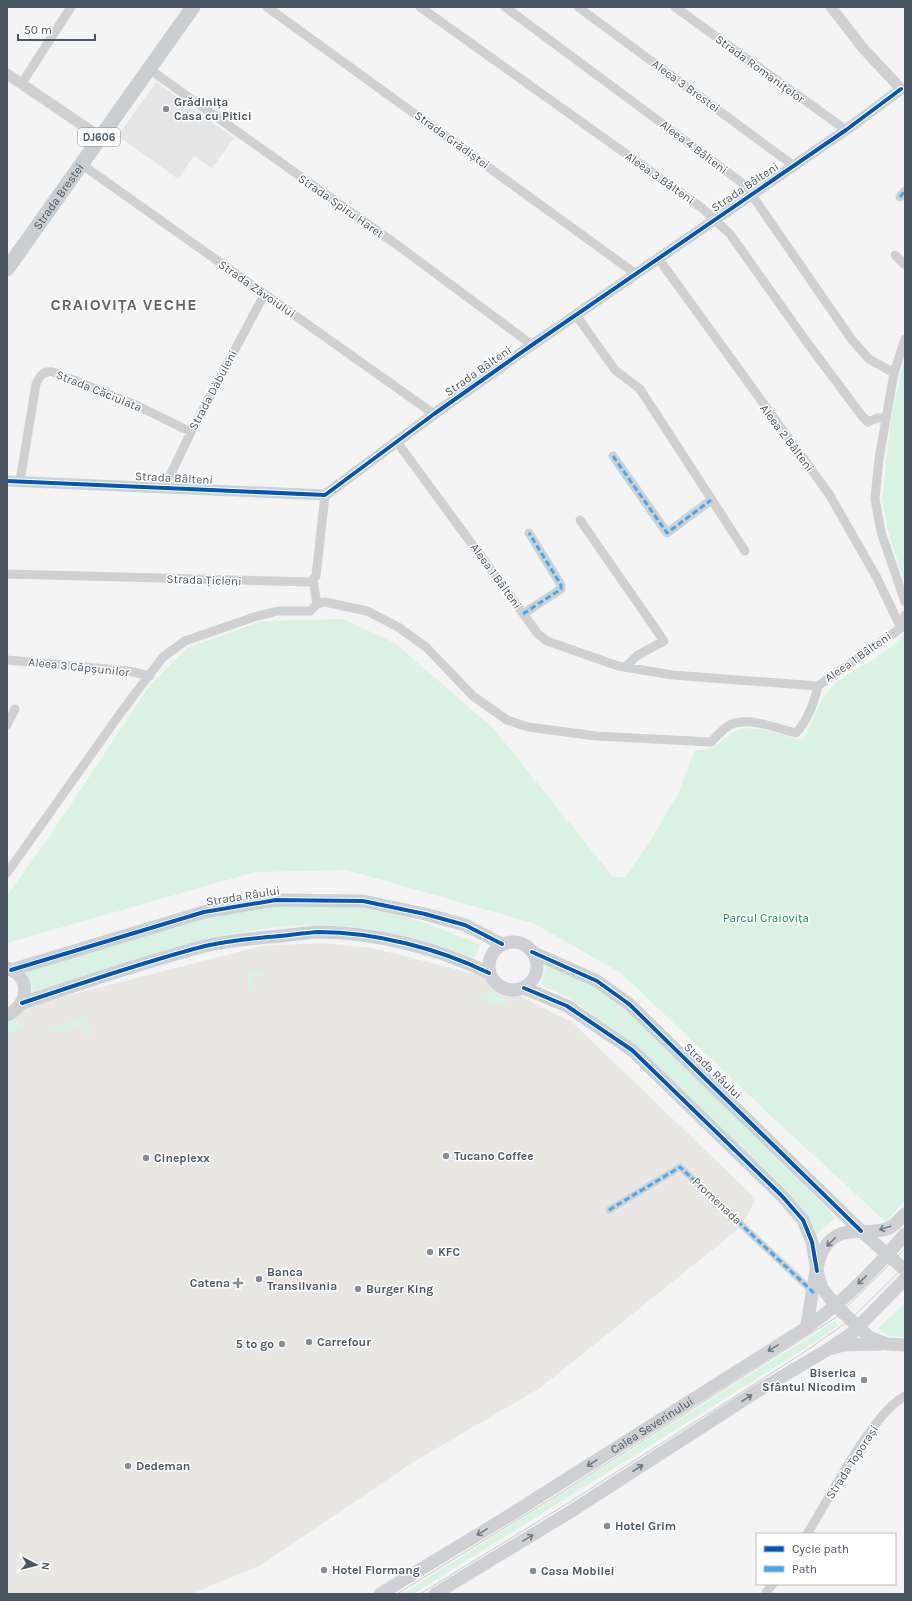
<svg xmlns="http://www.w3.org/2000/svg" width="912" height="1601" viewBox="0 0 912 1601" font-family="Karla,sans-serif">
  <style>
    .commercial { fill: #e8e7e3 }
    .education { fill: #e6e5e6 }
    .green { fill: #d9f2e3 }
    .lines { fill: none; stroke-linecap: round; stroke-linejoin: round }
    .pedestrian { stroke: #ced0d2; stroke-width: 7 }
    .minor { stroke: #ced0d2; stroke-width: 9 }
    .tertiary { stroke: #ced0d2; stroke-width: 11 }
    .secondary { stroke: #ced0d4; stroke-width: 13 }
    .primary { stroke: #caced1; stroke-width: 15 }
    .tram { stroke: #c9cacc; stroke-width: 1 }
    .quiet { stroke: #3fa9f5; stroke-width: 3; stroke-dasharray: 6 3; stroke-linecap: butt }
    .cycleway-casing { stroke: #fff; stroke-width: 6 }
    .cycleway { stroke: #0057b8; stroke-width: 4 }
    .oneway { stroke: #727b84 }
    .poi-dot { fill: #868d94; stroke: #fff; stroke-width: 1.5 }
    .labels { text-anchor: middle; stroke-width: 3; stroke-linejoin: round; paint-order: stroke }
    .shield { fill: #fff; stroke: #808990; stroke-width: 1 }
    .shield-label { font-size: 11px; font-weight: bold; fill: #4a5661 }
    .street-label { font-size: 12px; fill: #4a5661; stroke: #fff }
    .poi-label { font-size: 12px; font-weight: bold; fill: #4a5661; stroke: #fff; text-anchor: start }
    .park-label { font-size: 12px; fill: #17864f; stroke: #fff }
    .district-label { font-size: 16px; font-weight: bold; letter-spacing: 1px; fill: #5f6368; stroke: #fff }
  </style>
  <rect width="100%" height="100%" fill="#f4f4f4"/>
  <path class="commercial" d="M322,943L372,948L475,974L572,1022L756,1199L741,1227L540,1388L415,1461L261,1565L191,1594H7V1011L262,946Z"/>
  <path class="education" d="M156,82L234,138L212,168L194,156L178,179L118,136Z"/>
  <path class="green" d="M905,354V584L888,531L882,499L891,420Z
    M343,619L395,643L494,729L613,877H625L649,843L678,794L695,750C724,751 721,734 742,729C756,725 788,737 803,741C812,723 818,702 832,687C853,665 888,659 905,631V1200L886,1222L771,1116L621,973L533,923L347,870L255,872L7,943V896L68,809L149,686L187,648L262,621Z
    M321,905L380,910L425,923L480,944L475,958C425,941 372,925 318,925C221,925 125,964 33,992L26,970L203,918L268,907Z
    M546,965L579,978L601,990L645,1027L797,1177L835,1218L816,1235L634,1045L570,998L541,985Z
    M267,969L260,978L256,975L251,982L254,985L249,992L247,975Z
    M493,987L505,993L504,1000L507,1009L477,996L488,993Z
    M86,1016L91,1036L84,1035L85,1028L68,1027L67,1033L43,1030Z
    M13,1017L18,1023L26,1026L7,1035V1020Z
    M905,1303V1337L889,1336L878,1329Z
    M835,1321L838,1326L806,1348L413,1594H402Z"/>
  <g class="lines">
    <path class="pedestrian" d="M609,1210L680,1167L813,1292"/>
    <path class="minor" d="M267,7L636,274
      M420,7L702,208L730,234L806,341L862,416L868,422L877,418H886
      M505,7L745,185L852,340L869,359L894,373
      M578,7L794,166
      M675,7L846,130
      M149,69L400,247L532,345
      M22,83L71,7
      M81,164L434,414
      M900,197L905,191
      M895,255L905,265
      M658,258L829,494L877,578L901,628
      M576,315L615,370L640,389L745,551
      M905,339L894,373L879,459L875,499L881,532L905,602
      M397,442L538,634L547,641L618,666L673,675L818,686L901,628
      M613,456L667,533L711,500
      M20,481L36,384C40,375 43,371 53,372L136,405L191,432
      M164,488L191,432L264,295
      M580,520L664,641L638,655L625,667
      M7,574L310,582L316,576L325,495
      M313,581L317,604
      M523,614L561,589V585L529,533
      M901,628L905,615
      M7,660L129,671L150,676
      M7,725L15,709
      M7,873L122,711L163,657L185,641L254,617L278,611H310L317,604L325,602L367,611L398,627L426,647L473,696L507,720L528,727L596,736L711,742C718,735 726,725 735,723C754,718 778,729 796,733C808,720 814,703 818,686
      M807,1534C828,1501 872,1413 905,1396
      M765,1594L773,1584"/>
    <path class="tertiary" d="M7,74L100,137
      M7,481L325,495L434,414L532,345L846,130L901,89L862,47L831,7"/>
    <g class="secondary">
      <circle cx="513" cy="966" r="24"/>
      <path d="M532,952L597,981L629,1004L861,1231L905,1270"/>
      <path d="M7,968C32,977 29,1005 7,1015"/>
      <path d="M11,970L204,912L276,900L363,901L425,914L465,925L502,944"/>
      <path d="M524,988L567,1006L632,1050L782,1196L803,1220L812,1242L817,1271L822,1288L836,1306L869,1337L887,1344L905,1345"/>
      <path d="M22,1003C83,983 143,962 205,946C226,941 247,939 268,937C285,936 302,933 319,932C375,932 440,949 489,973"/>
      <path d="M806,1328C811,1308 814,1266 823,1250C840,1220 866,1238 889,1228C895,1226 900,1218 905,1214"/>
      <path d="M833,1348L843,1345L881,1344"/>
      <path id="s1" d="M380,1594L502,1520L806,1328C843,1302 876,1269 905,1234"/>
      <path d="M435,1594L570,1512L756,1392L827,1350L851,1334L905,1279"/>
    </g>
    <path class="primary" id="s2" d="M7,269L193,7"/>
    <path class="tram" d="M397,1594L559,1494L835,1318L905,1249
      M420,1594L565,1505L806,1351L850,1320L905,1266"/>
    <path class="quiet" d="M900,197L905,191
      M613,456L667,533L711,500
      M523,614L561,589V585L529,533
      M609,1210L680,1167L814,1293"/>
    <g class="cycleway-casing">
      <path id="cycleway" d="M7,481L325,495L434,414L532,345L846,130L901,89
        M532,952L597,981L629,1004L861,1231
        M11,970L204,912L276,900L363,901L425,914L465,925L502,944
        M524,988L567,1006L632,1050L782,1196L803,1220L812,1242L817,1271
        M22,1003C83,983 143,962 205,946C226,941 247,939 268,937C285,936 302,933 319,932C375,932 440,949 489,973"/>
    </g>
    <use href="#cycleway" class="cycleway"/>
  </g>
  <defs><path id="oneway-shaft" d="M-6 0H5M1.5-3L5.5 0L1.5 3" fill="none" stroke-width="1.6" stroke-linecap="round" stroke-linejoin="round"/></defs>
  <g class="oneway">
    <use href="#oneway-shaft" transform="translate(885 1228) rotate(162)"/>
    <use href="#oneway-shaft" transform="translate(831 1242) rotate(135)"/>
    <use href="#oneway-shaft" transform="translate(862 1280) rotate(136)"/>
    <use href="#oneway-shaft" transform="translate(773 1348) rotate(149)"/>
    <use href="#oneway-shaft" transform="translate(747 1398) rotate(-33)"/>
    <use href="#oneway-shaft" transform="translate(592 1463) rotate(147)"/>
    <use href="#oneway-shaft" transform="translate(638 1468) rotate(-33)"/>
    <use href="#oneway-shaft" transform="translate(482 1532) rotate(149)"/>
    <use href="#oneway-shaft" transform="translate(528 1538) rotate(-31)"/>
  </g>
  <g class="poi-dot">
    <circle cx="166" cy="109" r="4"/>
    <circle cx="446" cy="1156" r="4"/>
    <circle cx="146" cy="1158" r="4"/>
    <circle cx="430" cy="1252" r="4"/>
    <circle cx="259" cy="1279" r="4"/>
    <path d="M236 1277h4v4h4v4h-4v4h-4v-4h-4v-4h4z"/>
    <circle cx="358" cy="1289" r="4"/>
    <circle cx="309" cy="1342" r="4"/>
    <circle cx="282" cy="1344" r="4"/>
    <circle cx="864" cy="1380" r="4"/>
    <circle cx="128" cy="1466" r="4"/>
    <circle cx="607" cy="1526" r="4"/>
    <circle cx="324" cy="1570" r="4"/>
    <circle cx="533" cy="1571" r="4"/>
  </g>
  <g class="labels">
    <rect class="shield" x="78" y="128" width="42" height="18" rx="3"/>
    <g class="shield-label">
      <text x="99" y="141">DJ606</text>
    </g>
    <g class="street-label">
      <text transform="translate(760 69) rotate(36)" y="4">Strada Romanițelor</text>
      <text transform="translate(686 86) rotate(36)" y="4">Aleea 3 Brestei</text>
      <text transform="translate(452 140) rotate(36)" y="4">Strada Grădiștei</text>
      <text transform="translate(694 147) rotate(37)" y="4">Aleea 4 Bâlteni</text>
      <text transform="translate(660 178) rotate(35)" y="4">Aleea 3 Bâlteni</text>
      <text transform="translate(745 187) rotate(-34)" y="4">Strada Bâlteni</text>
      <text dy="4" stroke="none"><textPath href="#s2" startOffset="89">Strada Brestei</textPath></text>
      <text transform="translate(341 206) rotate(35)" y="4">Strada Spiru Haret</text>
      <text transform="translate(257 289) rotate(35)" y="4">Strada Zăvoiului</text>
      <text transform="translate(478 371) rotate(-35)" y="4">Strada Bâlteni</text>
      <text transform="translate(213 390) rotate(-62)" y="4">Strada Dăbuleni</text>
      <text transform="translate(99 391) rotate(22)" y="4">Strada Căciulata</text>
      <text transform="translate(787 438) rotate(53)" y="4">Aleea 2 Bâlteni</text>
      <text transform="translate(174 478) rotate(3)" y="4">Strada Bâlteni</text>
      <text transform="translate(496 576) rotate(54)" y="4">Aleea 1 Bâlteni</text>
      <text transform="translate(204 580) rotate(2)" y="4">Strada Țicleni</text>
      <text transform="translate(858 657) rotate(-35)" y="4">Aleea 1 Bâlteni</text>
      <text transform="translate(79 667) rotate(6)" y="4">Aleea 3 Căpșunilor</text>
      <text transform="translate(243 896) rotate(-9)" y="4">Strada Râului</text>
      <text transform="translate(713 1071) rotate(44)" y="4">Strada Râului</text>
      <text transform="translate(717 1201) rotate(43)" y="4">Promenada</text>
      <text dy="4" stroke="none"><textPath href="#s1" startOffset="320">Calea Severinului</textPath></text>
      <text transform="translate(852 1462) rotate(-57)" y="4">Strada Toporași</text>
    </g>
    <g class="poi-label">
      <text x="174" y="106">Grădinița<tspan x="174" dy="14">Casa cu Pitici</tspan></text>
      <text x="454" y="1160">Tucano Coffee</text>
      <text x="154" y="1162">Cineplexx</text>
      <text x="438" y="1256">KFC</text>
      <text x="267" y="1276">Banca<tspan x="267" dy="14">Transilvania</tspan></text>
      <text x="230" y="1287" text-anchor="end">Catena</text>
      <text x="366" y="1293">Burger King</text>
      <text x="317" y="1346">Carrefour</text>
      <text x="274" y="1348" text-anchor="end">5 to go</text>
      <text x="856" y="1377" text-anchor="end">Biserica<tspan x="856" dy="14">Sfântul Nicodim</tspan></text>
      <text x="136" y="1470">Dedeman</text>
      <text x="615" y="1530">Hotel Grim</text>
      <text x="332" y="1574">Hotel Flormang</text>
      <text x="541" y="1575">Casa Mobilei</text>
    </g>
    <g class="park-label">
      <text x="766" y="922">Parcul Craiovița</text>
    </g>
    <g class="district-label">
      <text x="124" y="310">CRAIOVIȚA VECHE</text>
    </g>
  </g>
  <rect width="912" height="1601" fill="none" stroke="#4a5661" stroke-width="16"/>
  <rect x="756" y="1533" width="140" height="52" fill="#ffffff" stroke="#b7bbc0"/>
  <rect x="764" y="1546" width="20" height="6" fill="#0057b8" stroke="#b7bbc0"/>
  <text x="792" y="1553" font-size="12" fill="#4a5661">Cycle path</text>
  <rect x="764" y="1566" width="20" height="6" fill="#3fa9f5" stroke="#b7bbc0"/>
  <text x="792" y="1573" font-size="12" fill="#4a5661">Path</text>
  <g transform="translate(36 1565) rotate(97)" stroke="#ffffff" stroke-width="3" paint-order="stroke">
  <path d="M0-3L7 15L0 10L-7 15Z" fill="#4a5661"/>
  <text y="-6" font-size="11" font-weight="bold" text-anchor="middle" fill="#4a5661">N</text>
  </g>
  <path d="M18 34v6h77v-6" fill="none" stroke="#4a5661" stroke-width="2"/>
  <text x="24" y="34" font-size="12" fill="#4a5661" stroke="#ffffff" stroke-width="3" paint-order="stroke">50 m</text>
</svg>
